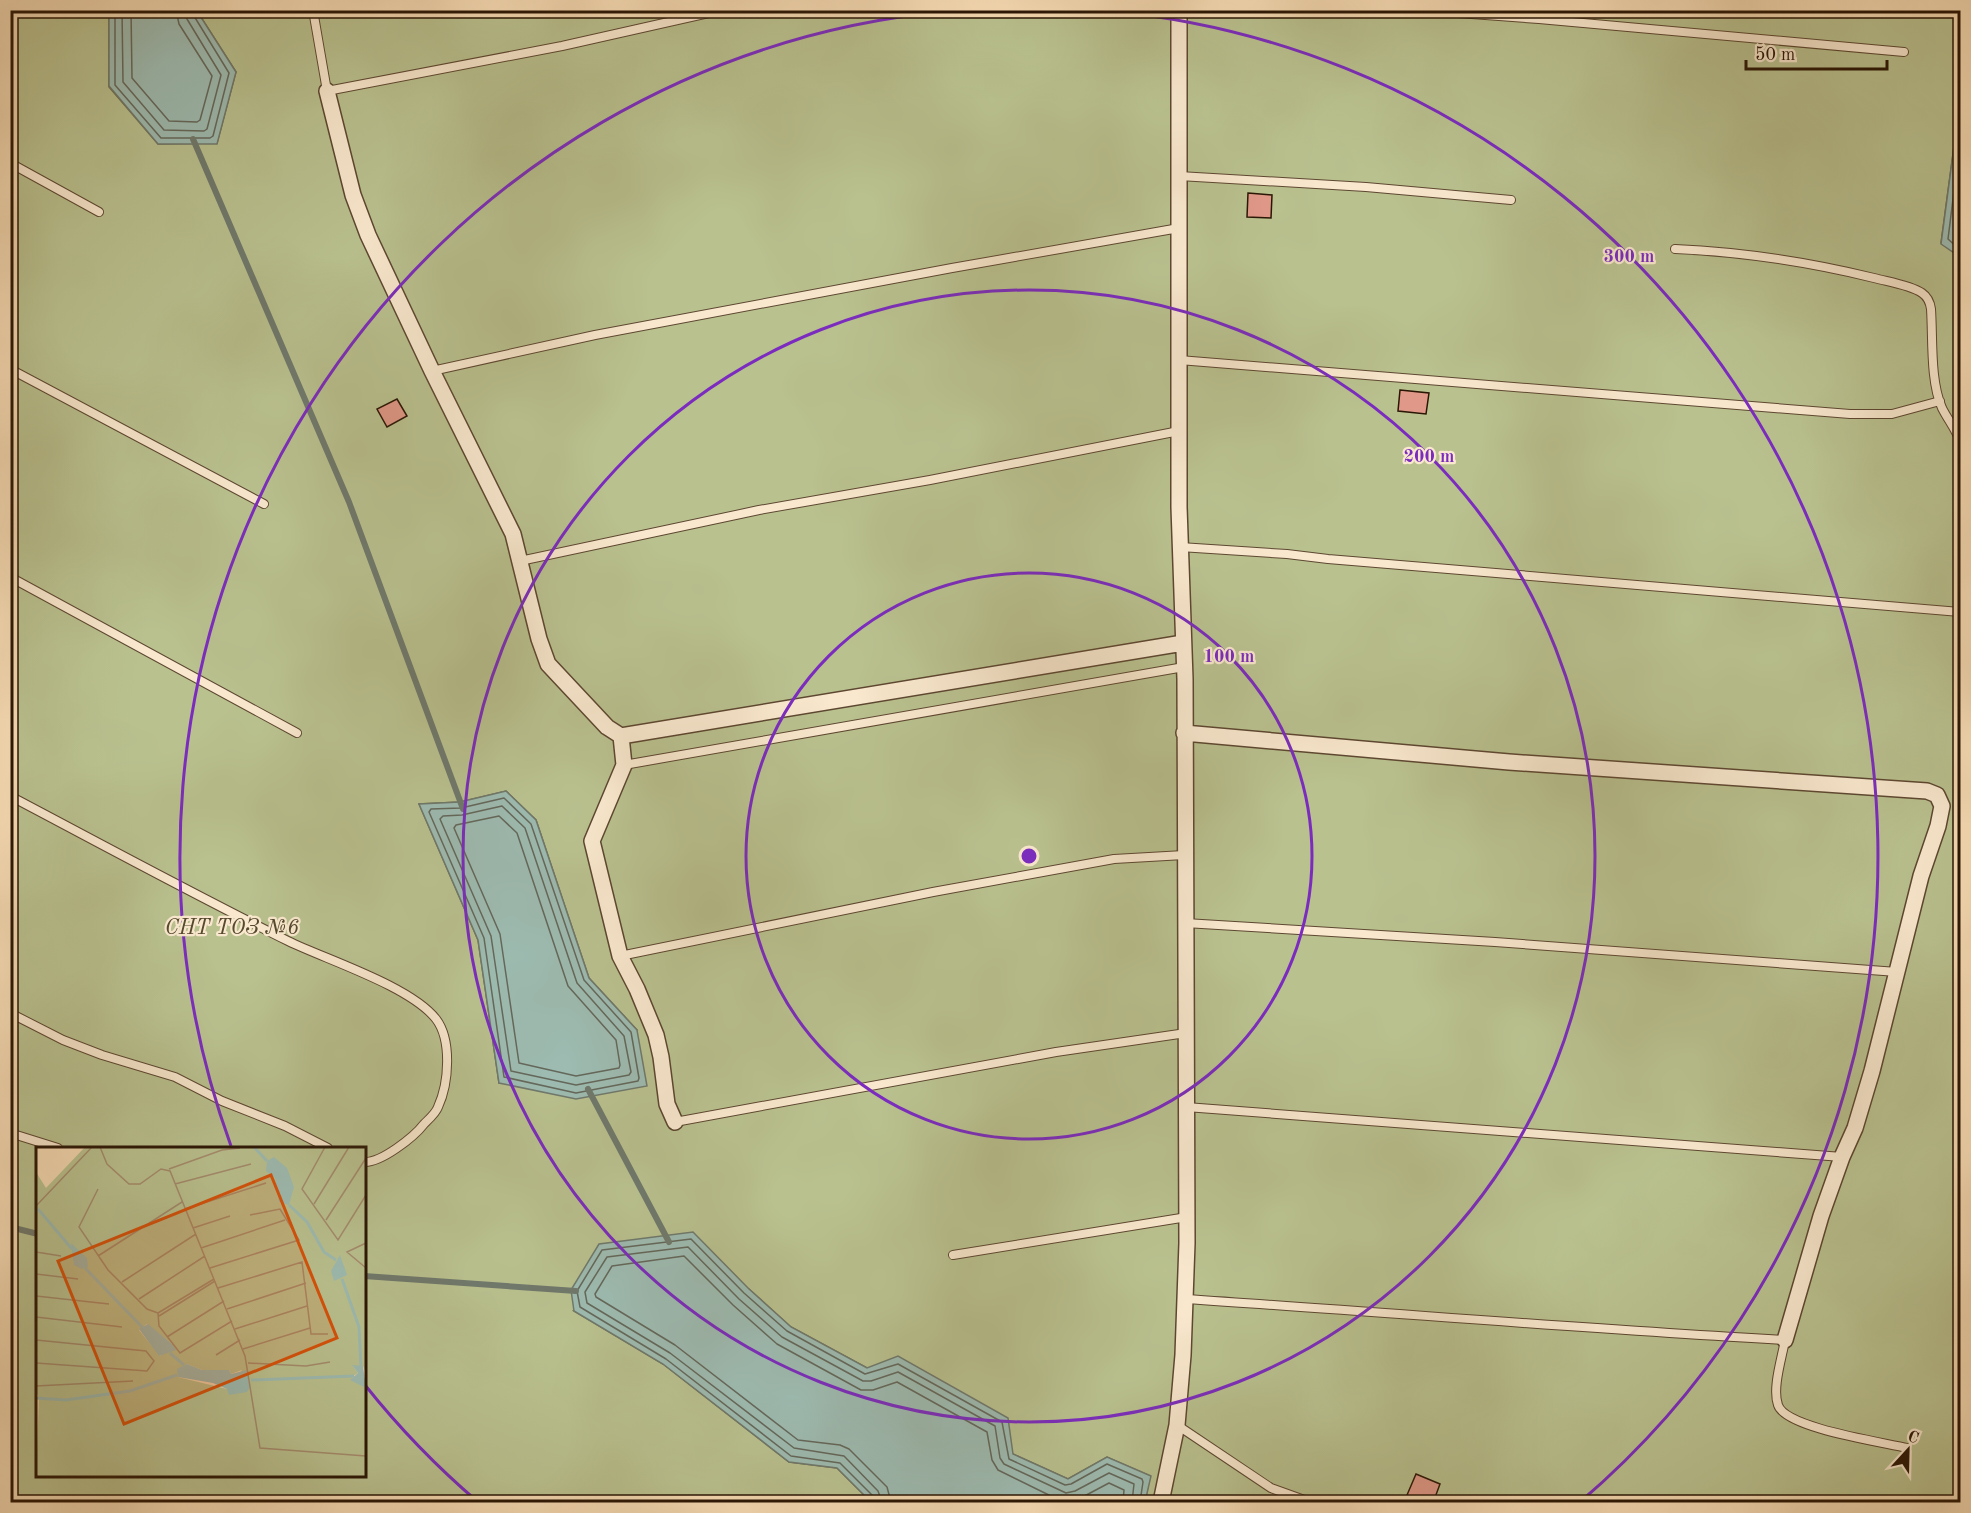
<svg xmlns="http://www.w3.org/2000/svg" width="1971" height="1513" viewBox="0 0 1971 1513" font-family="'Old Standard TT',serif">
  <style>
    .green { fill: #b9c18f; stroke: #726c4a; stroke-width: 1.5; fill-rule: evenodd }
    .water { fill: #9dbbb1; stroke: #6f796c; stroke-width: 1.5 }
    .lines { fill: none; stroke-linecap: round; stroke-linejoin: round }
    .shore { stroke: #64685b; stroke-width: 1.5 }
    .stream { stroke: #6f796c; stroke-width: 6 }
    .building { fill: #e09888; stroke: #2a1605; stroke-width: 1.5 }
    .service-casing { stroke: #5d4731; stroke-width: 10 }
    .minor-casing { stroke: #5d4731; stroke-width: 18 }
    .service { stroke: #f9e8ce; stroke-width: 8 }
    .minor { stroke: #f9e8ce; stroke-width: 15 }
    .ring { fill: none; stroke: #7b2cbf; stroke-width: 3 }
    .labels { text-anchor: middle; stroke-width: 4.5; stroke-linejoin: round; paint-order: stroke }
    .park-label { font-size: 21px; font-style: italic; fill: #55492e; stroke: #f9e8ce }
    .inset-river { fill: none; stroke: #9dbbb1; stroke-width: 3 }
    .inset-road { fill: none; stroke: #a48c6e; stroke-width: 1.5 }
    .view { fill: #d5520b; fill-opacity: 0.15; stroke: #d5520b; stroke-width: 3 }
    .inset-edge { fill: none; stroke: #2a1605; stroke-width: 3 }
    .centre { fill: #7b2cbf; stroke: #f9e8ce; stroke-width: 3 }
    .ring-label { font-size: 18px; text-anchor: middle; font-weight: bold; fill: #7b2cbf; stroke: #f9e8ce; stroke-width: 4.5; stroke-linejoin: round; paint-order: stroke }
  </style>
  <rect width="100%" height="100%" fill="#f6dbb4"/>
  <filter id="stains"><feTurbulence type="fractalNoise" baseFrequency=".00333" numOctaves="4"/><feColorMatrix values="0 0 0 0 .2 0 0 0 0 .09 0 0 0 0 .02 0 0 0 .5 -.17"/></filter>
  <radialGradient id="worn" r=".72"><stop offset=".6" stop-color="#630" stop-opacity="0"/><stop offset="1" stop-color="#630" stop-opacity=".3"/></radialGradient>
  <path class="green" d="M10,11H109V87L158,144L217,143L236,72L197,11H1960V113L1957,124L1941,243L1960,257V1502H1145L1150,1476L1107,1457L1068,1479L1013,1454L867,1368L791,1327L749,1289L574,1311L663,1364L789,1462L837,1468L871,1502H11ZM506,791L536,820L589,978L637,1030L499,1083L478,940L419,804L460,802ZM38,1148H364V1476H38Z"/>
  <path class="water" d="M109,11H197L236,72L217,144H158L109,86Z
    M1960,113V257L1941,244L1957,124Z
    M506,791L536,820L589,978L637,1030L647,1086L576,1099L499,1083L478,940L419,804L460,802Z
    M693,1232L749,1289L791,1327L867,1368L898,1356L1008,1418L1013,1454L1068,1479L1107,1457L1151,1476L1145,1502H871L837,1468L789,1462L663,1364L574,1311L571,1290L599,1244Z"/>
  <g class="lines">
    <path class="shore" d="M115,10V85L161,138H210L213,136L229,73L194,16L193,10
      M122,10L123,82L164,130L204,131L207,129L221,75L187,19L185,10
      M131,10L132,78L169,121L197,122L200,120L212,76L179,24L176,10
      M1960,143L1948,239L1960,250
      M504,798L531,824L584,980L631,1032L639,1078L638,1081L576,1093L504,1077L484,938L429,812L431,809L461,808Z
      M502,806L525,828L577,983L624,1036L631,1072L629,1075L576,1085L511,1071L491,936L440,819L443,816L462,815Z
      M499,816L517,833L568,986L616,1040L620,1065L619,1068L576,1076L519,1063L500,934L454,828L456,825Z
      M875,1502L873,1496L840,1463L791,1456L666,1359L580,1307L577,1291L602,1250L691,1239L744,1293L787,1331L865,1374L898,1364L1002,1422L1009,1459L1065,1485L1071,1484L1107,1464L1142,1479L1143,1482L1140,1502
      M882,1502L878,1491L844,1456L794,1448L670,1353L587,1303L585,1292L607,1257L688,1247L739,1299L782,1337L863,1381H871L898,1372L995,1426L1000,1458L1004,1464L1066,1493L1075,1491L1109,1473L1134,1484L1132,1502
      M891,1502L887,1487L849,1449L840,1445L798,1440L675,1345L596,1297L595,1294L612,1266L684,1256L733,1305L777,1344L861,1390H873L897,1382L987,1432L992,1460L998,1470L1059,1500L1068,1502L1077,1500L1109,1483L1124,1490L1123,1502"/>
    <path class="stream" d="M193,139L349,502L463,809
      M588,1089L669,1242
      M10,1227L38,1234
      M364,1276L576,1291"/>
  </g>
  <path class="building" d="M1248,193L1272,195L1271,218L1247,217Z
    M1400,390L1429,393L1426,414L1398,411Z
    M397,399L407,416L387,427L377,409Z
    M1416,1474L1440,1484L1433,1503H1425L1407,1495Z"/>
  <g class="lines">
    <g class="service-casing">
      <path id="service" d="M313,10L327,91L562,46L722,10
        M1417,10L1539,19L1904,52
        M10,163L99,212
        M1179,176L1366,187L1511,200
        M1675,249C1742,252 1809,262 1874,278C1889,282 1910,285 1922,293C1928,297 1930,302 1931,309C1933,339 1930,381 1942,408C1948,420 1955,428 1960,441
        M1179,360L1850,414H1892L1940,401
        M10,369L264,504
        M432,371L595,335L952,268L1179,228
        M1180,547L1287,554L1328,559L1960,612
        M520,561L759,510L930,480L1179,431
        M10,577L297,733
        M624,765L1184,667
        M10,796C103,845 195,895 288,941C327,960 410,986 436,1019C452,1040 449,1083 438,1107C436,1113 429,1119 424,1124C414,1137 381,1163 364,1162
        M1185,923L1495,942L1897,972
        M620,956L933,892L1114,859L1184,855
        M10,1013L63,1040L102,1055L175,1077L222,1101L285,1126L328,1148
        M1186,1107L1842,1157
        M675,1122L1056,1052L1186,1033
        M10,1133L58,1148
        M953,1255L1187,1217
        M1185,1299C1385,1312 1585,1329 1785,1340C1782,1358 1772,1388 1778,1405C1785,1428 1882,1442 1907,1448
        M1177,1425L1271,1488L1310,1502"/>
    </g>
    <g class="minor-casing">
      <path id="minor" d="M327,91L353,195L368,235L432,371L513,534L539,639L548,664L607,727L621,736L624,765L592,841L620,956L637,989L656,1035L661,1057L667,1104L675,1122
        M1184,733L1509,762L1927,791L1937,795L1942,806L1938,826L1921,876L1872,1071L1855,1128L1842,1157L1821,1216L1785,1340
        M621,736L1183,643
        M1161,1502L1177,1425L1183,1355L1187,1243L1185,679L1179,507V10"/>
    </g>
    <use href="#service" class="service"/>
    <use href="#minor" class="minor"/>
  </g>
  <g class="ring">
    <circle cx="1029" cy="856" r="283"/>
    <circle cx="1029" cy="856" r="566"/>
    <path d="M478 1502A849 849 0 0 1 365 1385M231 1146A849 849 0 0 1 948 11M1110 11A849 849 0 0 1 1580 1502"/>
  </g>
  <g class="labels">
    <g class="park-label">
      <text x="232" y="934">СНТ ТОЗ №6</text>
    </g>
  </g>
  <g transform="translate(36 1147)">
    <rect width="330" height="330" fill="#f6dbb4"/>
    <path d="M49,0H330V226L327,219H317L322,226L316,230L330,241V330H0L3,251L0,245V25L10,41ZM111,177L136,197L124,209L103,183ZM151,217L166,223H193L195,227L206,223L191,242L142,230Z" fill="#b9c18f" fill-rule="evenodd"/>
    <path d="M238,10L251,21L258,40L253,58L243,55L239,31L230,24L231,14ZM35,96L51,111L52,120L46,122L38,118ZM304,108L311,128L298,134L295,124ZM112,177L136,197L140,203L123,209L103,182ZM151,217L166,223H193L195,227L211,223L214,240L211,245L193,248L191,242L177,236L142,230L141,222ZM316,218L327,219L330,241L314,233L322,226Z" fill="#9dbbb1"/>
    <path class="inset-river" d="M218,0L231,14M253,58L271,75L288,105L300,113M2,62L36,102M49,121L108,182M306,132L323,180L325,220M134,206L148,218M215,233L318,229M0,251L30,253L94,244L141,228"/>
    <path class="inset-road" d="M64,0L71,17L93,37H104L125,22L134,24L209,209L224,301L330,309M289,0L266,42L302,93L330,48M133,22L186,3L204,1M139,37L215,17M62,42L43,80L72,123L111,162L122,166L123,179L144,206L196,174M278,57L313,0M0,59L56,0M149,62L230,36M290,73L330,11M157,81L194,69M330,96L311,105L330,121M165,101L249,73M0,105L25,109M62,109L146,55M174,121L263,93L244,62L214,68M0,127L42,132M86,135L160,87M182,141L266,115L275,187H292M0,149L73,157M103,152L169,109M191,162L270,136M122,166L178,132M123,169L179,134M0,170L86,180M199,182L271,159M131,190L188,154M0,193L110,204L118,214L111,224L0,216M207,202L274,181M180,208L204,193M212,216L270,219L294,215M0,239L97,234"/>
    <path class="view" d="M235,28L301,191L88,277L22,114Z"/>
    <rect width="330" height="330" class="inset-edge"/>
  </g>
  <circle cx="1029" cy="856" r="9" class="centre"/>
  <g class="ring-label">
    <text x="1629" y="262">300 m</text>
    <text x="1429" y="462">200 m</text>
    <text x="1229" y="662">100 m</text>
  </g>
  <rect width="1971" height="1513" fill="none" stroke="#f6dbb4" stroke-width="36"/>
  <rect x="12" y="12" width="1947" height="1489" fill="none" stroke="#2a1605" stroke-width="3"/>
  <rect x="18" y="18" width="1935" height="1477" fill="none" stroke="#2a1605" stroke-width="1.5"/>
  <g transform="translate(1908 1450) rotate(22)" stroke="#f9e8ce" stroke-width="4.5" paint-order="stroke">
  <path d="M0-4.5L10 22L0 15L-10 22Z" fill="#2a1605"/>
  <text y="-9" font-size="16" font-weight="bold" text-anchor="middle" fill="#2a1605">С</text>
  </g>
  <path d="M1746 60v9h141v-9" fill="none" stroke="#2a1605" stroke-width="3"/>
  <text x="1755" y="60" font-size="18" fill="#2a1605" stroke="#f9e8ce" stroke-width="4.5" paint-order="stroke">50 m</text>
  <rect width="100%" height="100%" filter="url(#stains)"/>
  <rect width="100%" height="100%" fill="url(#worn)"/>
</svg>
